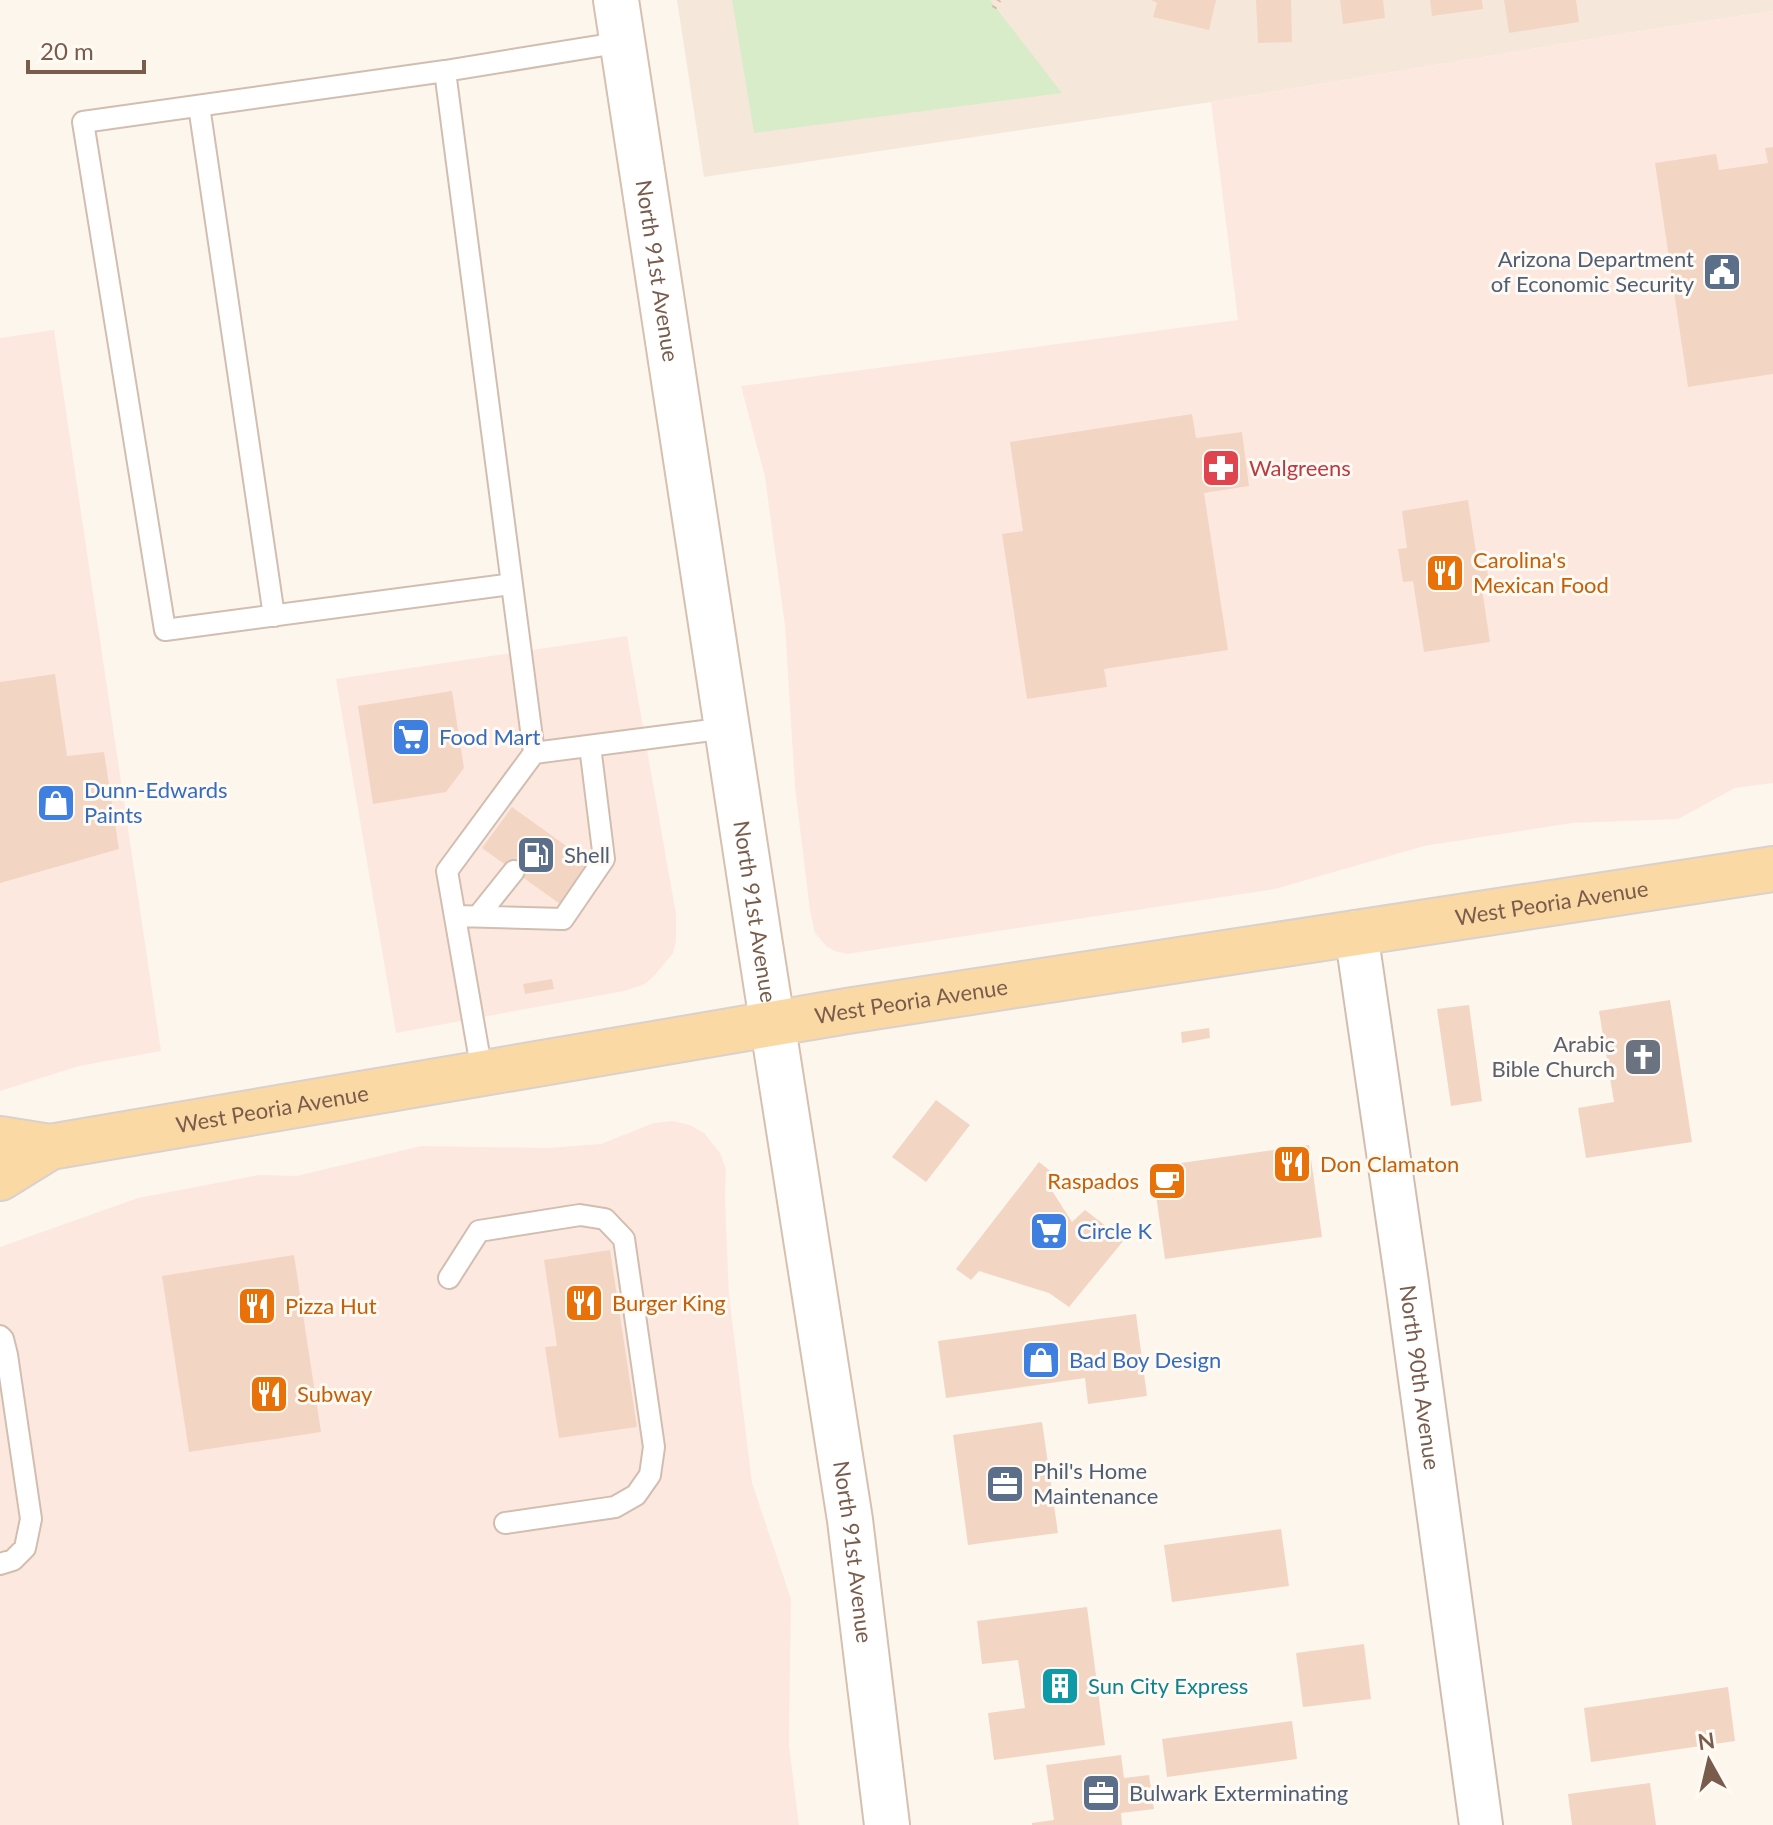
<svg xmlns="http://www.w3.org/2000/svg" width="1773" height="1825" viewBox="0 0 1773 1825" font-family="Lato,sans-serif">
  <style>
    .residential { fill: #f5e8da }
    .commercial { fill: #fde8e0 }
    .green { fill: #d8ecc9 }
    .building { fill: #f3d5c3 }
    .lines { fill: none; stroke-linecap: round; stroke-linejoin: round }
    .service-casing { stroke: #d1beb0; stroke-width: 24 }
    .minor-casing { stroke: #d1beb0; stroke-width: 46 }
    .secondary-casing { stroke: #d6c0b0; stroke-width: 48 }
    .primary-casing { stroke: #dad1cd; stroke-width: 48 }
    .path { stroke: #d9b8a5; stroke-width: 5; stroke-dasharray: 2 6; stroke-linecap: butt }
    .service { stroke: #fff; stroke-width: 20 }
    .minor { stroke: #fff; stroke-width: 42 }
    .secondary { stroke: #fff; stroke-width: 44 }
    .primary { stroke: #fbd9a5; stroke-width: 44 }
    .labels { text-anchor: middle; stroke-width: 6; stroke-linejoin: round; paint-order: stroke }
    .service-label { font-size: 22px; fill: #4e5e75; stroke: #fffaf3; text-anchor: start }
    .street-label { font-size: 22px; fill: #7a5c4d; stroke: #fffaf3 }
    .health-label { font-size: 22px; fill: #be3a42; stroke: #fffaf3; text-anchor: start }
    .food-label { font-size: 22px; fill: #c56008; stroke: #fffaf3; text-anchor: start }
    .shop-label { font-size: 22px; fill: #366cbe; stroke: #fffaf3; text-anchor: start }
    .worship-label { font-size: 22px; fill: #5b616d; stroke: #fffaf3; text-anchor: end }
    .culture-label { font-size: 22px; fill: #0d838f; stroke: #fffaf3; text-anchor: start }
  </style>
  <rect width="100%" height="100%" fill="#fdf6ec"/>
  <path class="residential" d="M677,0H1773V11L1628,33L1211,102L704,177Z"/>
  <path class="commercial" d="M1773,11V783L1735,788L1678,819L1572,823L1424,846L1275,889L847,954L835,951L826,946L815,933L810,911L795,787L785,626L765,477L741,386L1238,320L1211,102L1628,33Z
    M54,330L161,1051L79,1066L0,1091V338Z
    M627,636L676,914V941L673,953L655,975L645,984L624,991L396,1033L336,679Z
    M673,1121L690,1125L704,1133L720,1153L726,1169L725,1197L729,1295L752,1483L791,1599L789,1745L799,1825H0V1247L138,1198L259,1175L297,1176L421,1146L548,1148L601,1144L654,1123Z"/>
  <path class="green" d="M732,0H990L1062,93L754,133Z"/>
  <path class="building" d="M1151,0H1216L1209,30L1153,17L1157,3Z
    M1256,0H1291L1292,42L1258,43Z
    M1340,0H1383L1385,18L1343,24Z
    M1430,0H1482L1483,9L1432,16Z
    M1504,0H1576L1579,22L1509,33Z
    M1773,147V374L1688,387L1655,163L1716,154L1719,170L1768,163L1765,148Z
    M1192,414L1196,438L1242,432L1249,486L1204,493L1228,650L1104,669L1107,687L1027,699L1002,534L1023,531L1010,442Z
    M1468,500L1478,565L1486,564L1490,587L1482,589L1490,642L1424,652L1413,581L1403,582L1398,549L1407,548L1402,511Z
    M55,674L67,756L104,752L119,849L0,883V682Z
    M452,691L464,768L446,792L373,804L358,706Z
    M512,807L590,863L560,904L482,848Z
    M552,979L554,989L525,994L523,984Z
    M1670,1000L1692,1142L1586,1158L1578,1108L1614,1102L1599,1011Z
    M1469,1005L1482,1101L1451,1106L1437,1009Z
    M1209,1028L1210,1038L1182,1043L1181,1032Z
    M936,1100L970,1125L926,1182L892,1157Z
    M1309,1145L1322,1237L1165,1259L1152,1167Z
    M1039,1162L1054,1174L1047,1183L1072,1222L1085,1210L1124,1240L1069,1307L1049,1293L979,1271L971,1280L956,1269Z
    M610,1250L637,1427L559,1438L545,1347L557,1346L544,1260Z
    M294,1255L321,1432L189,1452L162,1276Z
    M1136,1314L1147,1396L1088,1404L1085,1378L946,1398L938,1341Z
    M1042,1422L1058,1533L968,1545L953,1435Z
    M1281,1529L1289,1586L1172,1602L1164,1545Z
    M1087,1607L1105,1745L994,1760L988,1713L1025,1708L1018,1660L982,1664L977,1621Z
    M1364,1644L1371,1699L1303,1707L1296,1653Z
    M1728,1687L1735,1741L1591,1762L1584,1708Z
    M1292,1721L1297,1759L1167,1777L1162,1739Z
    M1121,1755L1124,1778L1149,1775L1154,1809L1121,1813L1122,1825H1032V1823L1054,1820L1046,1765Z
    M1650,1783L1656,1825H1572L1568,1794Z"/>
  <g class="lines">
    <g class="service-casing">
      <path id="service" d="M445,71L83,122L165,630L512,584
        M199,106L274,616
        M534,753L727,728
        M456,916L563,919L604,859L590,746
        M478,916L514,871
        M482,1072L447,871L534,753L445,71L623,42
        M449,1278L479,1231L580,1215L605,1219L624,1239L654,1447L650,1475L636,1495L615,1507L505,1523
        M0,1336L3,1339L7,1355L31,1519L25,1548L13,1560L0,1564"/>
    </g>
    <g class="minor-casing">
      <g id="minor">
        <path id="s1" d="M1356,932L1407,1283L1481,1825"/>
      </g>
    </g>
    <g class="secondary-casing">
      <g id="secondary">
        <path id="s2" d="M616,0L759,938L850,1520L887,1825"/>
      </g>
    </g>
    <g class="primary-casing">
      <g id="primary">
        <path id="s3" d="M0,1139L50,1147L847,1011L1773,869"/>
        <path d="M0,1178L50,1147"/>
      </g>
    </g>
    <path class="path" d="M994,8L999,0"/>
    <use href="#service" class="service"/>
    <use href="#minor" class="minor"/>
    <use href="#secondary" class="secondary"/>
    <use href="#primary" class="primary"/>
  </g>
  <defs>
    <g id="civic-square" transform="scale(2)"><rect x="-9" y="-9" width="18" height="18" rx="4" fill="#5c6f8a" stroke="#fffaf3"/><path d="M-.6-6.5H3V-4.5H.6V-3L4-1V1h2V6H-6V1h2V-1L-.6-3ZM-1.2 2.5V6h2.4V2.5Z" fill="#fff"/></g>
    <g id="pharmacy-square" transform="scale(2)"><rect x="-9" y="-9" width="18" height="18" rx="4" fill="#e0444e" stroke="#fffaf3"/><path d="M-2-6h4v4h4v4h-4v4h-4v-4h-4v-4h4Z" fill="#fff"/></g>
    <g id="restaurant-square" transform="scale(2)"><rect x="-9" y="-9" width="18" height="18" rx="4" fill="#e8710a" stroke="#fffaf3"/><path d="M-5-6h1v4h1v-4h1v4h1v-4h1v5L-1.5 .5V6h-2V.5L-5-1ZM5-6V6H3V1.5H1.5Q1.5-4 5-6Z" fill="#fff"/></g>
    <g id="supermarket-square" transform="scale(2)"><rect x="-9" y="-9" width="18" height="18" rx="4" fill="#3f7fe0" stroke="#fffaf3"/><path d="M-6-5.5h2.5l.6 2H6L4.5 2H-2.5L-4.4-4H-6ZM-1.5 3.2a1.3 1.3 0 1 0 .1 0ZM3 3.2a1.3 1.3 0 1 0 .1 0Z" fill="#fff"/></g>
    <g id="shop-square" transform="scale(2)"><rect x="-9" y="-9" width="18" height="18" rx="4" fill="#3f7fe0" stroke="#fffaf3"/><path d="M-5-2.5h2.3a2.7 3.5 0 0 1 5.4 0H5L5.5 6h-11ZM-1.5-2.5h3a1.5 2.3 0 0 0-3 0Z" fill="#fff"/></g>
    <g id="fuel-square" transform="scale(2)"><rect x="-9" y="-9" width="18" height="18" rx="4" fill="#5c6f8a" stroke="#fffaf3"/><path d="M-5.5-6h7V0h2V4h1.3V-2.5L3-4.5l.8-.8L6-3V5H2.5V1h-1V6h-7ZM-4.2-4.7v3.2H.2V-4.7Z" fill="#fff"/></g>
    <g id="church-square" transform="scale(2)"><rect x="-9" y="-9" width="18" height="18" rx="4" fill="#6b7280" stroke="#fffaf3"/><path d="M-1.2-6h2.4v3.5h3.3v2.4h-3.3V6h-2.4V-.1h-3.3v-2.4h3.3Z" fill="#fff"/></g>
    <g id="cafe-square" transform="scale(2)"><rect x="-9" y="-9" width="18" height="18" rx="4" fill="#e8710a" stroke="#fffaf3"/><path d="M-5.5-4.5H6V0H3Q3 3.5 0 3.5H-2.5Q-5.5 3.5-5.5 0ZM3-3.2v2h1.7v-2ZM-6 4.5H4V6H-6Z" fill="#fff"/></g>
    <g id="office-square" transform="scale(2)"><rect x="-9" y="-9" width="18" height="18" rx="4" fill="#5c6f8a" stroke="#fffaf3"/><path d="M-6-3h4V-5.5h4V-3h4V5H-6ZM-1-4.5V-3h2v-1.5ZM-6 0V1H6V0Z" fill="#fff"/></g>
    <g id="building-square" transform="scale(2)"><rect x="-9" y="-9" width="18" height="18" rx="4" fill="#0f9aa8" stroke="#fffaf3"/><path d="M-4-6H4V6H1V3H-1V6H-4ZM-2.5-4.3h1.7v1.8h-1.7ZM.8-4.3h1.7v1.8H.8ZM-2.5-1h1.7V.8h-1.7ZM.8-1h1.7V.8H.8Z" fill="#fff"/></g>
  </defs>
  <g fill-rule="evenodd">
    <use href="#civic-square" x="1722" y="272"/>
    <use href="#pharmacy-square" x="1221" y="468"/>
    <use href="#restaurant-square" x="1445" y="573"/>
    <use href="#supermarket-square" x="411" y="737"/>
    <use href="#shop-square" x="56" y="803"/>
    <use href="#fuel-square" x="536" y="855"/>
    <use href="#church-square" x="1643" y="1057"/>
    <use href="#restaurant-square" x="1292" y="1164"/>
    <use href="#cafe-square" x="1167" y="1181"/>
    <use href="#supermarket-square" x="1049" y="1231"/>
    <use href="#restaurant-square" x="584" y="1303"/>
    <use href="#restaurant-square" x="257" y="1306"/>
    <use href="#shop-square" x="1041" y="1360"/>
    <use href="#restaurant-square" x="269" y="1394"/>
    <use href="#office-square" x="1005" y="1484"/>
    <use href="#building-square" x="1060" y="1686"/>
    <use href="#office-square" x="1101" y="1793"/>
  </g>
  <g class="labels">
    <g class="service-label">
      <text x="1694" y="267" text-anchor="end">Arizona Department<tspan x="1694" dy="25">of Economic Security</tspan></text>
      <text x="564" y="863">Shell</text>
      <text x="1033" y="1479">Phil's Home<tspan x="1033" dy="25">Maintenance</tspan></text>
      <text x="1129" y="1801">Bulwark Exterminating</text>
    </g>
    <g class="street-label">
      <text dy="8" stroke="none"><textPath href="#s2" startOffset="274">North 91st Avenue</textPath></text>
      <text dy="8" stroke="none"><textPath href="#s3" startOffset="1572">West Peoria Avenue</textPath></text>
      <text dy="8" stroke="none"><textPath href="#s2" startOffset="922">North 91st Avenue</textPath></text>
      <text dy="8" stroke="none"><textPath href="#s3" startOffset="924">West Peoria Avenue</textPath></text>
      <text dy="8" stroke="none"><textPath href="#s3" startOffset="276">West Peoria Avenue</textPath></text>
      <text dy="8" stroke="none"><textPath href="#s1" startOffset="450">North 90th Avenue</textPath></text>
      <text dy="8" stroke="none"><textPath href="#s2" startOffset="1570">North 91st Avenue</textPath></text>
    </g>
    <g class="health-label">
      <text x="1249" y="476">Walgreens</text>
    </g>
    <g class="food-label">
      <text x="1473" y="568">Carolina's<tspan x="1473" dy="25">Mexican Food</tspan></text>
      <text x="1320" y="1172">Don Clamaton</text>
      <text x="1139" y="1189" text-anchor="end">Raspados</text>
      <text x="612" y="1311">Burger King</text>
      <text x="285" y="1314">Pizza Hut</text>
      <text x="297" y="1402">Subway</text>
    </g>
    <g class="shop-label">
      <text x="439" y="745">Food Mart</text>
      <text x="84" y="798">Dunn-Edwards<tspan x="84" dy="25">Paints</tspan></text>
      <text x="1077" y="1239">Circle K</text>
      <text x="1069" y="1368">Bad Boy Design</text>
    </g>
    <g class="worship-label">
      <text x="1615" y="1052">Arabic<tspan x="1615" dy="25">Bible Church</tspan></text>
    </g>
    <g class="culture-label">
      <text x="1088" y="1694">Sun City Express</text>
    </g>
  </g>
  <g transform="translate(1709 1761) rotate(352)" stroke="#fffaf3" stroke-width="6" paint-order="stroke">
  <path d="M0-6L14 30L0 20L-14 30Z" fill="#7a5c4d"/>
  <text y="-12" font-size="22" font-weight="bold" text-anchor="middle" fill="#7a5c4d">N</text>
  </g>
  <path d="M28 60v12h116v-12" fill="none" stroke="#7a5c4d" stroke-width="4"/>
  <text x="40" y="60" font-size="24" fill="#7a5c4d" stroke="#fffaf3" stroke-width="6" paint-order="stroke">20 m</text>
</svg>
